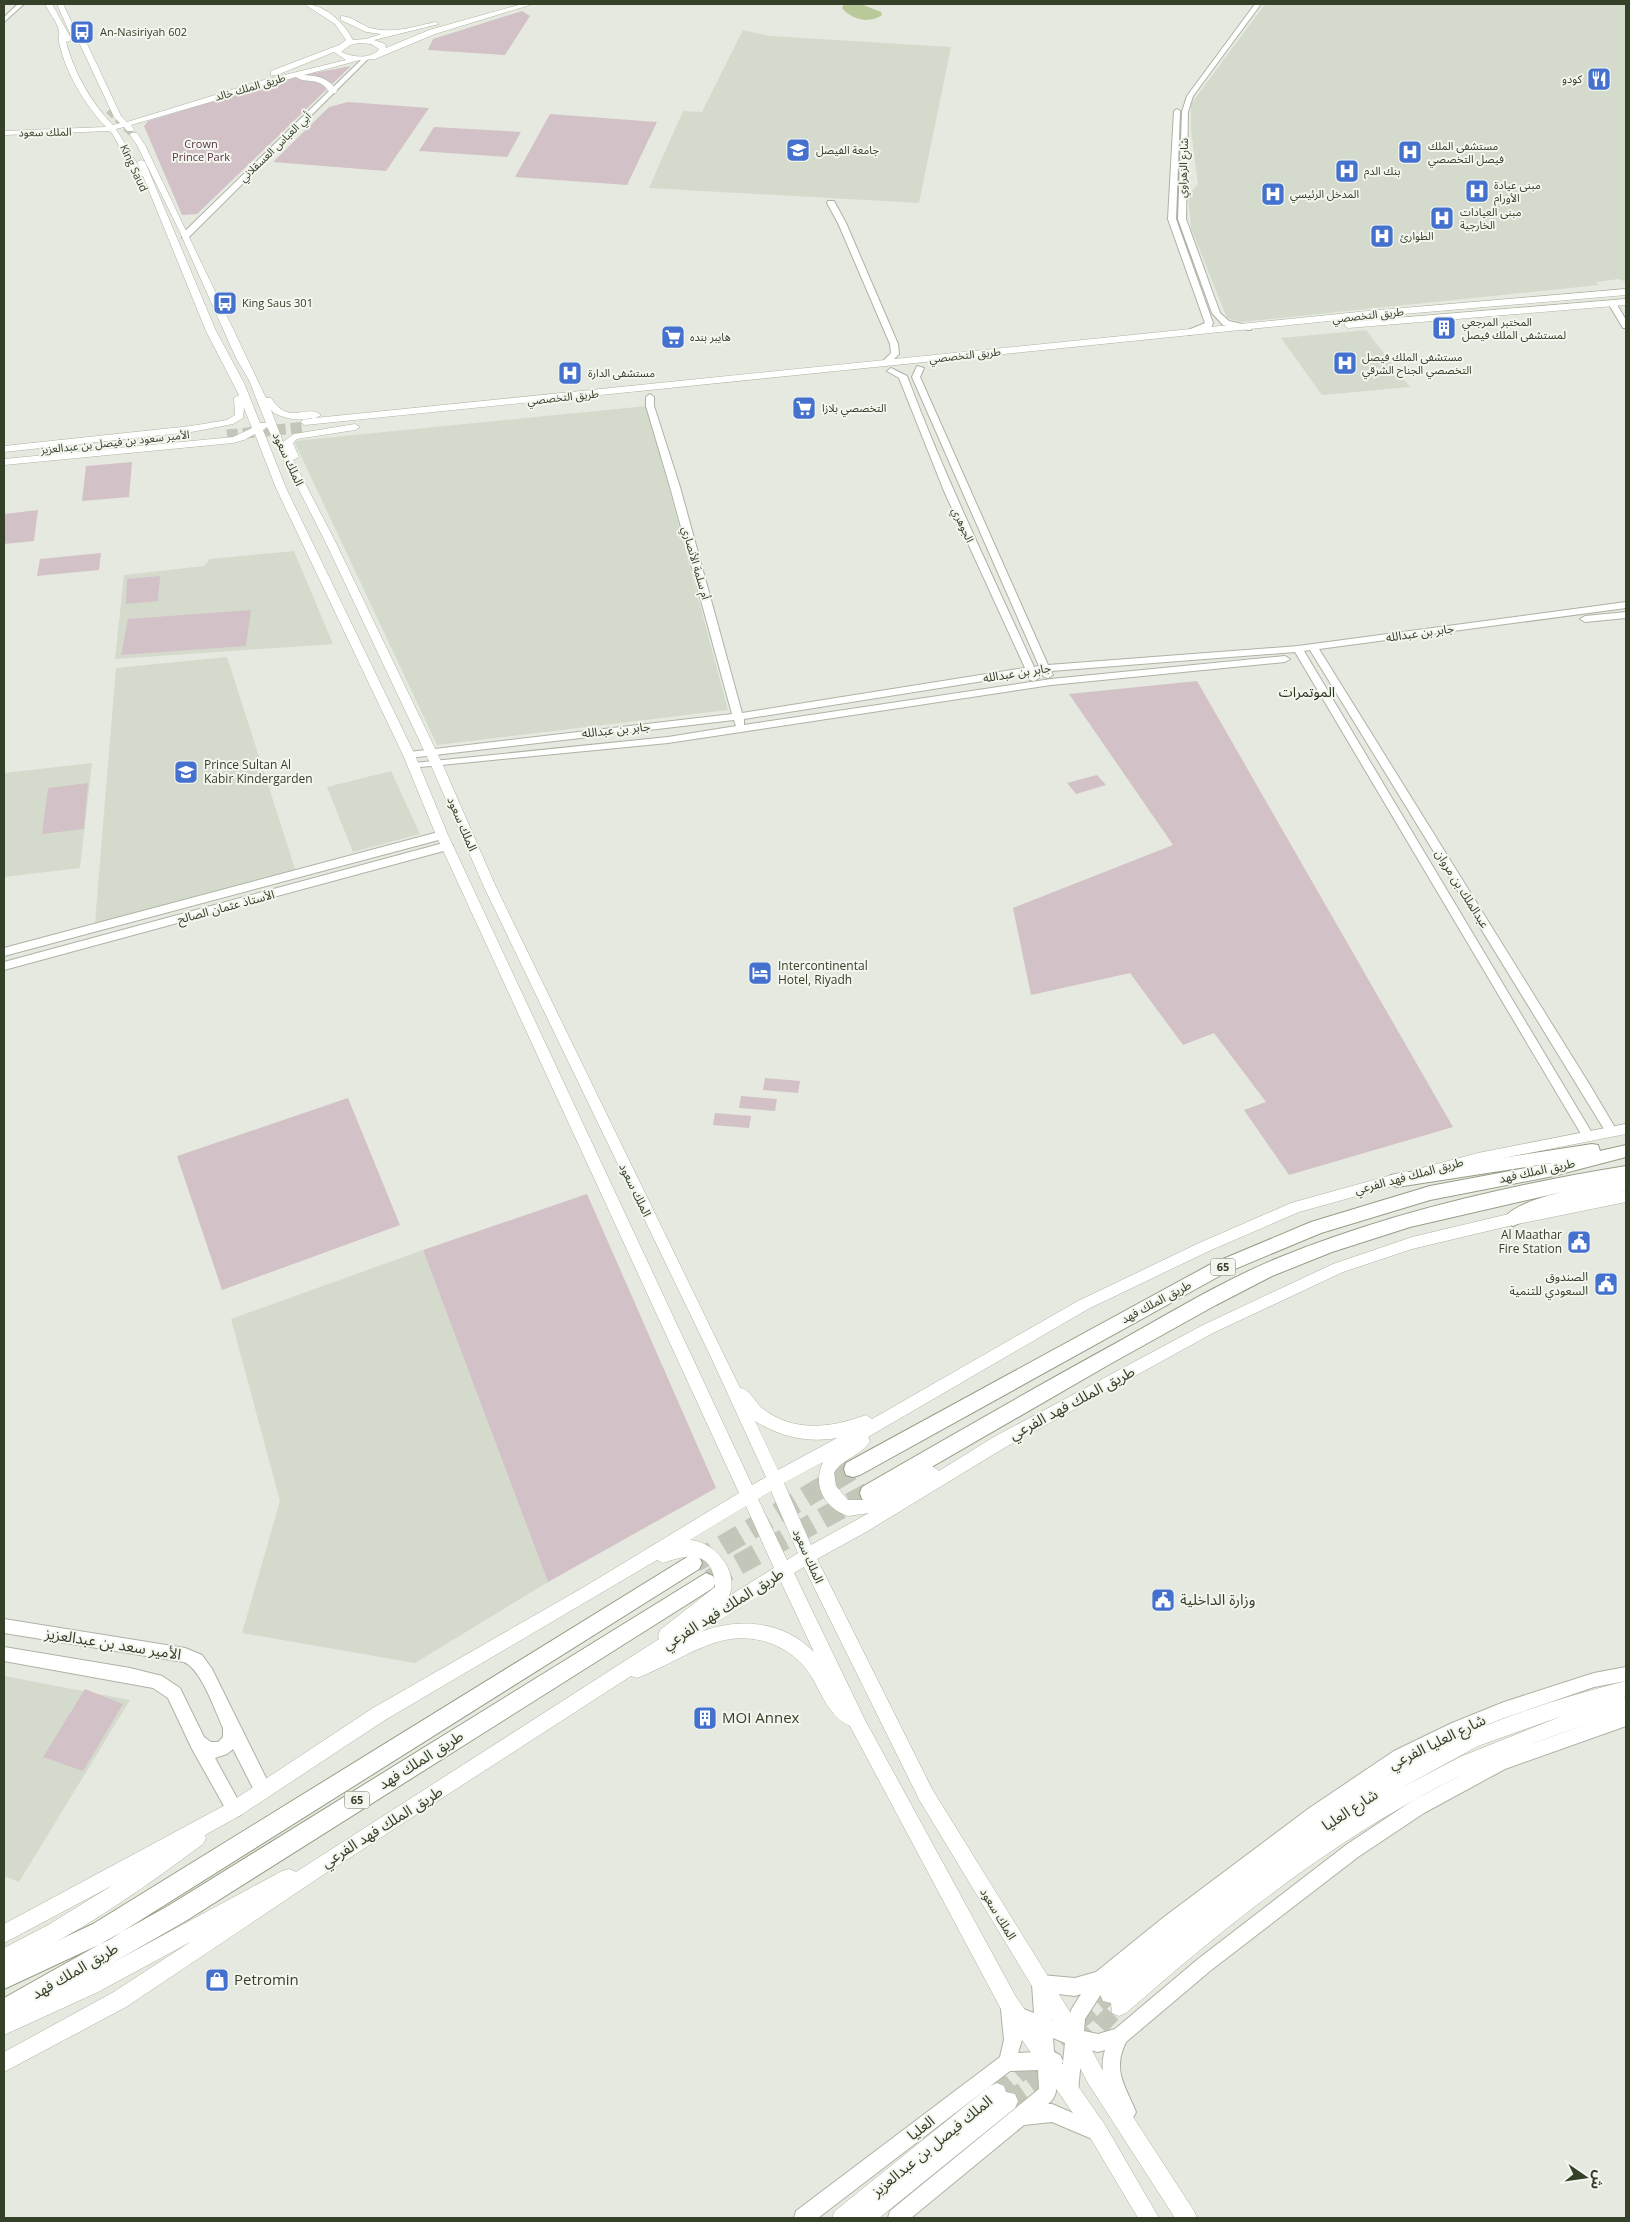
<svg xmlns="http://www.w3.org/2000/svg" width="1630" height="2222" viewBox="0 0 1630 2222" font-family="'Open Sans','Noto Sans Arabic',sans-serif">
  <style>
    .built { fill: #d4dbcd }
    .green { fill: #d3c1c8 }
    .water { fill: #b9c99a }
    .lines { fill: none; stroke-linecap: round; stroke-linejoin: round }
    .primary-tunnel-far2 { stroke: #c2c7ba; stroke-width: 8; stroke-dasharray: 8 4; stroke-linecap: butt }
    .primary-tunnel-far1 { stroke: #c2c7ba; stroke-width: 11; stroke-dasharray: 11 5; stroke-linecap: butt }
    .primary-tunnel { stroke: #c2c7ba; stroke-width: 18; stroke-dasharray: 18 9; stroke-linecap: butt }
    .highway-tunnel { stroke: #c2c7ba; stroke-width: 21; stroke-dasharray: 21 11; stroke-linecap: butt }
    .secondary-casing { stroke: #adb3a4; stroke-width: 2 }
    .primary-casing { stroke: #abb49f; stroke-width: 1 }
    .highway-casing { stroke: #959f87; stroke-width: 2 }
    .secondary { fill: #fff; fill-rule: evenodd }
    .primary { fill: #fff; fill-rule: evenodd }
    .highway { fill: #fff; fill-rule: evenodd }
    .labels { text-anchor: middle; stroke-width: 4; stroke-linejoin: round; paint-order: stroke }
    .far-poi-label { font-size: 11px; fill: #354028; stroke: #f3f6ef; text-anchor: start }
    .far-street-label { font-size: 11px; fill: #354028; stroke: #f3f6ef }
    .far-park-label { font-size: 11px; fill: #5c3543; stroke: #f3f6ef }
    .shield { fill: #f3f6ef; stroke: #6e7764; stroke-width: 1 }
    .shield-label { font-size: 11px; font-weight: bold; fill: #354028 }
    .street-label { font-size: 12px; fill: #354028; stroke: #f3f6ef }
    .poi-label { font-size: 12px; fill: #354028; stroke: #f3f6ef; text-anchor: start }
    .neighbourhood-label { font-size: 14px; fill: #26311a; stroke: #f3f6ef }
    .near-street-label { font-size: 15px; fill: #354028; stroke: #f3f6ef }
    .near-poi-label { font-size: 15px; fill: #354028; stroke: #f3f6ef; text-anchor: start }
  </style>
  <rect width="100%" height="100%" fill="#e5e9df"/>
  <path class="built" d="M1265,4H1626V282L1619,279L1596,282L1599,285L1241,322L1227,318L1191,228L1188,195L1198,184L1191,130V104Z
    M743,30L770,36L951,47L919,203L649,188L683,111L702,112Z
    M1366,330L1410,387L1322,395L1281,338Z
    M647,406L728,710L437,745L294,441Z
    M294,551L333,644L115,659L124,575L204,566L210,559Z
    M227,657L297,875L95,923L116,668Z
    M92,763L80,868L4,877V773Z
    M391,771L420,834L353,852L327,787Z
    M423,1250L548,1582L415,1663L242,1633L280,1501L231,1319Z
    M4,1676L130,1700L19,1882L4,1876Z"/>
  <path class="green" d="M522,11L530,16L505,55L428,50L433,39Z
    M351,66L197,214L182,215L144,126L148,121L293,77Z
    M348,102L429,108L386,171L273,162L329,107Z
    M550,114L657,122L627,185L515,177Z
    M434,127L521,132L507,157L419,151Z
    M132,462L129,497L82,501L86,466Z
    M38,510L34,541L4,544V514Z
    M101,553L99,570L37,576L40,559Z
    M160,576L158,601L126,604L127,579Z
    M251,610L246,646L121,655L128,619Z
    M1197,681L1453,1127L1289,1175L1244,1110L1266,1102L1214,1033L1183,1045L1130,973L1031,995L1013,908L1173,845L1069,694Z
    M1097,775L1106,785L1076,794L1067,783Z
    M88,783L84,829L42,834L48,788Z
    M765,1078L800,1081L798,1093L763,1090Z
    M741,1096L777,1099L775,1111L739,1108Z
    M348,1098L400,1225L222,1290L177,1156Z
    M715,1113L751,1116L749,1128L713,1125Z
    M587,1194L716,1488L548,1582L423,1250Z
    M85,1689L123,1704L83,1771L43,1757Z"/>
  <path class="water" d="M844,4H861L881,12L882,15C869,24 852,20 842,8Z"/>
  <g class="lines">
    <path class="primary-tunnel-far2" d="M109,110L134,135"/>
    <path class="primary-tunnel-far1" d="M227,435L306,427"/>
    <path class="primary-tunnel" d="M1081,2046L1119,2006
      M997,2093L1110,1994
      M1008,2101L1053,2070"/>
    <path class="highway-tunnel" d="M695,1562L853,1469
      M710,1580L869,1493"/>
    <g class="secondary-casing">
      <path id="secondary" d="M18,4H24L4,22V17Z
        M1255,4H1261L1193,96L1188,112L1186,219L1220,313L1229,321L1251,326V330H1248L1223,325L1212,313L1178,219L1182,112L1187,96Z
        M363,58L368,59L188,238H182V234Z
        M1177,109L1180,111L1176,219L1213,323L1211,328L1189,335L1185,333L1186,331L1205,323L1168,219L1174,111Z
        M828,201H834L846,223L898,344L899,354L888,365L881,363L891,353L890,344L838,223L827,203Z
        M1609,301L1616,303L1626,320V328H1623L1608,303Z
        M917,366L924,368L920,377L1048,665L1298,646L1626,602V608L1319,649L1591,1087L1617,1131L1615,1134H1607L1310,650L1304,651L1592,1133L1594,1136L1592,1139H1584L1295,652L1051,671L1053,675L1048,678L1044,677L1041,672H1037L1039,678L1034,681L1030,680L1027,674L744,719V725L1051,679L1285,656L1290,659L1285,662L1051,685L668,743L410,768L409,766L414,763L668,737L736,726L734,720L409,758L404,755L409,752L732,714L670,487L646,406V397L650,394L654,397V406L680,487L742,713L1025,668L944,491L899,378L887,371L891,368L907,376C944,475 990,570 1034,667L1039,666L912,377Z
        M1626,612V618L1585,622L1580,619L1585,616Z
        M442,831L447,835L446,838L4,956V948Z
        M447,842L451,843L453,846L451,849L4,970V962Z
        M4,1619L185,1648L202,1655L212,1669L269,1784L271,1790L269,1796L263,1798L257,1796L233,1749L227,1754L215,1758L243,1809L241,1815L235,1817L229,1815L192,1749L168,1698L153,1688L4,1661V1647L130,1668L162,1676L180,1688L204,1737L211,1742H218L223,1737V1728C215,1711 202,1670 184,1662L4,1633Z
        M1626,1667V1681L1594,1687L1504,1718L1463,1734L1406,1763L1320,1821L1176,1929L1107,1985L1085,2019L1084,2031L1098,2034L1115,2029L1198,1959L1346,1845L1412,1801L1495,1757L1626,1710V1726L1505,1769L1424,1813L1358,1857L1210,1971L1126,2042C1112,2071 1125,2085 1136,2112L1133,2118L1127,2121L1121,2118C1110,2096 1097,2075 1105,2050L1098,2052L1082,2048L1078,2092L1075,2098L1069,2101L1063,2098L1060,2092L1065,2043L1053,2038L1054,2052L1060,2055L1063,2061L1060,2067L1055,2069C1056,2083 1060,2095 1048,2104H1052L1103,2126L1106,2132L1103,2138L1097,2141L1052,2122L1024,2125L911,2218H888L890,2211L1039,2089L1038,2070L1010,2071L818,2218H794L796,2211L1000,2057L1004,2040L1001,2009L1004,2003L1010,2000L1016,2003L1018,2007L1034,2013L1032,1984L1035,1978L1041,1975L1075,1978L1096,1972L1164,1917L1308,1809L1394,1751L1452,1723L1504,1702L1594,1673ZM1050,1993L1075,1996L1081,1994L1071,2010L1067,2026L1052,2020ZM1020,2026L1035,2031L1037,2052L1018,2053L1022,2040Z"/>
    </g>
    <g class="primary-casing">
      <path id="primary" d="M45,4H52L72,40L66,42C74,72 91,103 113,125L120,123L114,117L77,38L71,36L57,4H63L74,27L82,33L121,116L127,122L264,80L346,60L334,52L277,75H271V71L339,45L346,40L335,24L304,4C324,4 344,22 353,40L366,39L381,34L366,32L341,20V16C352,16 361,25 370,28C392,34 413,27 435,22L439,24L374,40L385,44L386,48L429,30L522,4H533L435,34L375,59L360,60L304,75C318,76 329,78 337,91L336,93H330C319,75 307,85 296,77L131,125L134,129L133,131H127L124,127L116,129L141,170L137,162L141,160L145,162L216,331L244,383L260,423H266L249,380L236,358L179,230L137,145L130,135L131,133H137L145,145L266,398H271C290,427 306,403 321,415C311,423 280,420 271,410L283,442L294,434L355,424L360,427L355,430L297,439L293,443L299,457L293,460L335,541L442,763L496,887L740,1388C750,1389 754,1401 762,1408C793,1433 831,1428 866,1415L872,1419L1078,1301L1199,1243L1291,1203L1406,1171L1411,1173L1413,1177L1411,1181L1299,1212L1209,1251L1088,1309L868,1437L870,1441C863,1455 842,1458 834,1473L836,1486L848,1500H862L883,1488L932,1466L939,1471L992,1438L1203,1325L1333,1264L1412,1237L1513,1213L1626,1190V1202L1513,1225L1412,1249L1343,1272L1213,1333L1004,1448L866,1532L817,1559L932,1789L1081,2030L1102,2069L1194,2211L1197,2218H1175L1088,2083L1067,2044L920,1801L804,1567L794,1573L865,1720L1016,1997L1105,2125L1159,2218H1138L1091,2139L1002,2011L850,1726C831,1718 822,1696 813,1679C793,1644 751,1630 714,1643C687,1652 663,1668 637,1678L631,1676L323,1875L126,2007L4,2072V2052L112,1993L192,1941L98,1992L4,2035V2015L84,1978L282,1871L289,1869L296,1872L659,1639L658,1636L660,1630L715,1587C714,1551 689,1553 663,1563L657,1560L385,1720L241,1815L205,1835L206,1838L203,1844C144,1888 72,1939 4,1967V1948L48,1925L113,1885L4,1943V1924L229,1803L373,1708L584,1587L739,1493L436,835L403,755L276,488L255,434L244,440L233,443L4,465V459L233,437L252,428L244,408L243,418L233,424L191,432L4,452V446L191,426L227,420L235,415L234,398L239,395L206,331L143,176L136,177L112,133L109,131L4,135V131L106,127C85,105 65,72 59,42C58,38 60,34 59,31C58,23 48,11 45,4ZM359,43L371,44L379,49C371,60 352,57 341,52L350,45ZM267,427L325,541L430,763L484,887L710,1355L766,1477L752,1485L448,835L415,755L286,488L263,430ZM755,1421C781,1437 807,1443 837,1438L778,1470ZM823,1462C812,1485 824,1508 848,1516L869,1513L811,1545L784,1483ZM771,1491L798,1553L787,1560L758,1499ZM746,1506L774,1568L729,1596C740,1571 714,1541 690,1540ZM781,1582L814,1652C784,1621 739,1617 701,1632Z
        M1626,289V295L1368,317L305,425L300,422L305,419L1368,311Z
        M1626,299V305L1348,328L1344,325L1348,322Z
        M1626,1124V1134L1478,1163L1427,1178L1422,1176L1420,1172L1422,1168L1478,1153Z
        M1626,1681V1697L1623,1698H1626V1714C1593,1721 1561,1733 1529,1745C1377,1805 1247,1907 1126,2013L1119,2016L1112,2013L1111,2003L1103,2001L1100,1994L1103,1987C1167,1934 1232,1882 1300,1834C1346,1801 1393,1769 1444,1744C1502,1716 1564,1697 1626,1681ZM1562,1716L1460,1757L1401,1788L1478,1746Z
        M997,2083L1004,2086L1006,2092L1015,2094L1018,2101L1015,2108L879,2218H832L835,2211L990,2086Z"/>
    </g>
    <g class="highway-casing">
      <path id="highway" d="M1592,1144L1598,1145L1600,1151L1626,1145V1157L1553,1176L1430,1200L1321,1233L1223,1274L860,1475L853,1477L846,1475L844,1469L846,1463L1211,1264L1311,1222L1430,1186L1552,1163L1397,1187L1391,1185L1389,1180L1391,1175Z
        M1626,1166V1190L1552,1208L1513,1226L1507,1224L1504,1219C1513,1203 1554,1194 1571,1190L1410,1227L1332,1252L1272,1276L1216,1305L1110,1364L876,1499L869,1502L862,1499L860,1493L862,1487C947,1438 1032,1389 1118,1342C1170,1313 1222,1281 1278,1258C1388,1213 1509,1185 1626,1166Z
        M692,1554L699,1557L702,1563L699,1569L109,1940L4,1989V1966L93,1924Z
        M706,1573L713,1576L716,1582L713,1588L184,1922L37,2006L4,2021V1998L168,1906Z"/>
    </g>
    <use href="#secondary" class="secondary"/>
    <use href="#primary" class="primary"/>
    <use href="#highway" class="highway"/>
  </g>
  <defs>
    <g id="bus-square" transform="scale(1.25)"><rect x="-9" y="-9" width="18" height="18" rx="4" fill="#4471ce" stroke="#f3f6ef"/><path d="M-5-6H5V4H4V6H2V4H-2V6H-4V4H-5ZM-3.5-4V0h7V-4ZM-3.5 1.2v1.5H-2V1.2ZM2 1.2v1.5H3.5V1.2Z" fill="#fff"/></g>
    <g id="restaurant-square" transform="scale(1.25)"><rect x="-9" y="-9" width="18" height="18" rx="4" fill="#4471ce" stroke="#f3f6ef"/><path d="M-5-6h1v4h1v-4h1v4h1v-4h1v5L-1.5 .5V6h-2V.5L-5-1ZM5-6V6H3V1.5H1.5Q1.5-4 5-6Z" fill="#fff"/></g>
    <g id="university-square" transform="scale(1.25)"><rect x="-9" y="-9" width="18" height="18" rx="4" fill="#4471ce" stroke="#f3f6ef"/><path d="M0-5L7-2L0 1L-7-2ZM-4 1L0 2.5L4 1V4Q0 6-4 4Z" fill="#fff"/></g>
    <g id="hospital-square" transform="scale(1.25)"><rect x="-9" y="-9" width="18" height="18" rx="4" fill="#4471ce" stroke="#f3f6ef"/><path d="M-5-5h3v3.5h4V-5h3V5h-3V1.5h-4V5h-3Z" fill="#fff"/></g>
    <g id="building-square" transform="scale(1.25)"><rect x="-9" y="-9" width="18" height="18" rx="4" fill="#4471ce" stroke="#f3f6ef"/><path d="M-4-6H4V6H1V3H-1V6H-4ZM-2.5-4.3h1.7v1.8h-1.7ZM.8-4.3h1.7v1.8H.8ZM-2.5-1h1.7V.8h-1.7ZM.8-1h1.7V.8H.8Z" fill="#fff"/></g>
    <g id="supermarket-square" transform="scale(1.25)"><rect x="-9" y="-9" width="18" height="18" rx="4" fill="#4471ce" stroke="#f3f6ef"/><path d="M-6-5.5h2.5l.6 2H6L4.5 2H-2.5L-4.4-4H-6ZM-1.5 3.2a1.3 1.3 0 1 0 .1 0ZM3 3.2a1.3 1.3 0 1 0 .1 0Z" fill="#fff"/></g>
    <g id="school-square" transform="scale(1.25)"><rect x="-9" y="-9" width="18" height="18" rx="4" fill="#4471ce" stroke="#f3f6ef"/><path d="M0-5L7-2L0 1L-7-2ZM-4 1L0 2.5L4 1V4Q0 6-4 4Z" fill="#fff"/></g>
    <g id="hotel-square" transform="scale(1.25)"><rect x="-9" y="-9" width="18" height="18" rx="4" fill="#4471ce" stroke="#f3f6ef"/><path d="M-6-4.5h1.5V1H6V5H4.5V3h-9V5H-6ZM-4 0a1.8 1.8 0 1 1 3.6 0ZM.5 0V-2.5h3Q6-2.5 6 0Z" fill="#fff"/></g>
    <g id="civic-square" transform="scale(1.25)"><rect x="-9" y="-9" width="18" height="18" rx="4" fill="#4471ce" stroke="#f3f6ef"/><path d="M-.6-6.5H3V-4.5H.6V-3L4-1V1h2V6H-6V1h2V-1L-.6-3ZM-1.2 2.5V6h2.4V2.5Z" fill="#fff"/></g>
    <g id="shop-square" transform="scale(1.25)"><rect x="-9" y="-9" width="18" height="18" rx="4" fill="#4471ce" stroke="#f3f6ef"/><path d="M-5-2.5h2.3a2.7 3.5 0 0 1 5.4 0H5L5.5 6h-11ZM-1.5-2.5h3a1.5 2.3 0 0 0-3 0Z" fill="#fff"/></g>
  </defs>
  <g fill-rule="evenodd">
    <use href="#bus-square" x="82" y="32"/>
    <use href="#restaurant-square" x="1599" y="79"/>
    <use href="#university-square" x="798" y="150"/>
    <use href="#hospital-square" x="1410" y="152"/>
    <use href="#hospital-square" x="1347" y="171"/>
    <use href="#hospital-square" x="1477" y="191"/>
    <use href="#hospital-square" x="1273" y="194"/>
    <use href="#hospital-square" x="1442" y="218"/>
    <use href="#hospital-square" x="1382" y="236"/>
    <use href="#bus-square" x="225" y="303"/>
    <use href="#building-square" x="1444" y="328"/>
    <use href="#supermarket-square" x="673" y="337"/>
    <use href="#hospital-square" x="1345" y="363"/>
    <use href="#hospital-square" x="570" y="373"/>
    <use href="#supermarket-square" x="804" y="408"/>
    <use href="#school-square" x="186" y="772"/>
    <use href="#hotel-square" x="760" y="973"/>
    <use href="#civic-square" x="1579" y="1242"/>
    <use href="#civic-square" x="1606" y="1284"/>
    <use href="#civic-square" x="1163" y="1600"/>
    <use href="#building-square" x="705" y="1718"/>
    <use href="#shop-square" x="217" y="1980"/>
  </g>
  <g class="labels">
    <g class="far-poi-label">
      <text x="100" y="36">An-Nasiriyah 602</text>
      <text x="1582" y="83" text-anchor="end">كودو</text>
      <text x="1428" y="150">مستشفى الملك<tspan x="1428" dy="13">فيصل التخصصي</tspan></text>
      <text x="816" y="154">جامعة الفيصل</text>
      <text x="1364" y="175">بنك الدم</text>
      <text x="1494" y="189">مبنى عيادة<tspan x="1494" dy="13">الأورام</tspan></text>
      <text x="1290" y="198">المدخل الرئيسي</text>
      <text x="1460" y="216">مبنى العيادات<tspan x="1460" dy="13">الخارجية</tspan></text>
      <text x="1400" y="240">الطوارئ</text>
      <text x="242" y="307">King Saus 301</text>
      <text x="1462" y="326">المختبر المرجعي<tspan x="1462" dy="13">لمستشفى الملك فيصل</tspan></text>
      <text x="690" y="341">هايبر بنده</text>
      <text x="1362" y="361">مستشفى الملك فيصل<tspan x="1362" dy="13">التخصصي الجناح الشرقي</tspan></text>
      <text x="588" y="377">مستشفى الدارة</text>
      <text x="822" y="412">التخصصي بلازا</text>
    </g>
    <g class="far-street-label">
      <text transform="translate(250 87) rotate(-16)" y="4">طريق الملك خالد</text>
      <text transform="translate(45 132) rotate(-1)" y="4">الملك سعود</text>
      <text transform="translate(275 147) rotate(-44)" y="4">أبي العباس العسقلاني</text>
      <text transform="translate(134 168) rotate(65)" y="4">King Saud</text>
      <text transform="translate(1183 168) rotate(-88)" y="4">شارع الزهراوي</text>
      <text transform="translate(1368 315) rotate(-6)" y="4">طريق التخصصي</text>
      <text transform="translate(965 355) rotate(-6)" y="4">طريق التخصصي</text>
      <text transform="translate(563 397) rotate(-6)" y="4">طريق التخصصي</text>
      <text transform="translate(115 442) rotate(-6)" y="4">الأمير سعود بن فيصل بن عبدالعزيز</text>
      <text transform="translate(963 525) rotate(65)" y="4">الجوهري</text>
      <text transform="translate(696 563) rotate(74)" y="4">أم سلمة الأنصاري</text>
    </g>
    <g class="far-park-label">
      <text x="201" y="148">Crown<tspan x="201" dy="13">Prince Park</tspan></text>
    </g>
    <g class="shield">
      <rect x="1210.5" y="1258.5" width="25" height="17" rx="4"/>
      <rect x="344.5" y="1791.5" width="25" height="17" rx="4"/>
    </g>
    <g class="shield-label">
      <text x="1223" y="1271">65</text>
      <text x="357" y="1804">65</text>
    </g>
    <g class="street-label">
      <text transform="translate(288 459) rotate(65)" y="4">الملك سعود</text>
      <text transform="translate(1420 633) rotate(-8)" y="4">جابر بن عبدالله</text>
      <text transform="translate(1017 673) rotate(-9)" y="4">جابر بن عبدالله</text>
      <text transform="translate(616 730) rotate(-6)" y="4">جابر بن عبدالله</text>
      <text transform="translate(462 824) rotate(67)" y="4">الملك سعود</text>
      <text transform="translate(1462 889) rotate(58)" y="4">عبدالملك بن مروان</text>
      <text transform="translate(226 907) rotate(-15)" y="4">الأستاذ عثمان الصالح</text>
      <text transform="translate(1537 1171) rotate(-12)" y="4">طريق الملك فهد</text>
      <text transform="translate(1409 1176) rotate(-15)" y="4">طريق الملك فهد الفرعي</text>
      <text transform="translate(635 1190) rotate(64)" y="4">الملك سعود</text>
      <text transform="translate(1156 1302) rotate(-28)" y="4">طريق الملك فهد</text>
      <text transform="translate(808 1556) rotate(66)" y="4">الملك سعود</text>
      <text transform="translate(998 1914) rotate(59)" y="4">الملك سعود</text>
    </g>
    <g class="poi-label">
      <text x="204" y="769">Prince Sultan Al<tspan x="204" dy="14">Kabir Kindergarden</tspan></text>
      <text x="778" y="970">Intercontinental<tspan x="778" dy="14">Hotel, Riyadh</tspan></text>
      <text x="1562" y="1239" text-anchor="end">Al Maathar<tspan x="1562" dy="14">Fire Station</tspan></text>
      <text x="1588" y="1281" text-anchor="end">الصندوق<tspan x="1588" dy="14">السعودي للتنمية</tspan></text>
    </g>
    <g class="neighbourhood-label">
      <text x="1307" y="697">الموتمرات</text>
    </g>
    <g class="near-street-label">
      <text transform="translate(1072 1403) rotate(-28)" y="5">طريق الملك فهد الفرعي</text>
      <text transform="translate(723 1609) rotate(-32)" y="5">طريق الملك فهد الفرعي</text>
      <text transform="translate(113 1644) rotate(9)" y="5">الأمير سعد بن عبدالعزيز</text>
      <text transform="translate(1437 1742) rotate(-26)" y="5">شارع العليا الفرعي</text>
      <text transform="translate(421 1760) rotate(-32)" y="5">طريق الملك فهد</text>
      <text transform="translate(1350 1810) rotate(-33)" y="5">شارع العليا</text>
      <text transform="translate(382 1827) rotate(-32)" y="5">طريق الملك فهد الفرعي</text>
      <text transform="translate(75 1971) rotate(-30)" y="5">طريق الملك فهد</text>
      <text transform="translate(921 2128) rotate(-38)" y="5">العليا</text>
      <text transform="translate(932 2146) rotate(-39)" y="5">الملك فيصل بن عبدالعزيز</text>
    </g>
    <g class="near-poi-label">
      <text x="1180" y="1605">وزارة الداخلية</text>
      <text x="722" y="1723">MOI Annex</text>
      <text x="234" y="1985">Petromin</text>
    </g>
  </g>
  <rect width="1630" height="2222" fill="none" stroke="#354028" stroke-width="10"/>
  <g transform="translate(1585 2177) rotate(103)" stroke="#f3f6ef" stroke-width="4" paint-order="stroke">
  <path d="M0-4L9 19L0 12L-9 19Z" fill="#354028"/>
  <text y="-8" font-size="14" font-weight="bold" text-anchor="middle" fill="#354028">ش</text>
  </g>
</svg>
